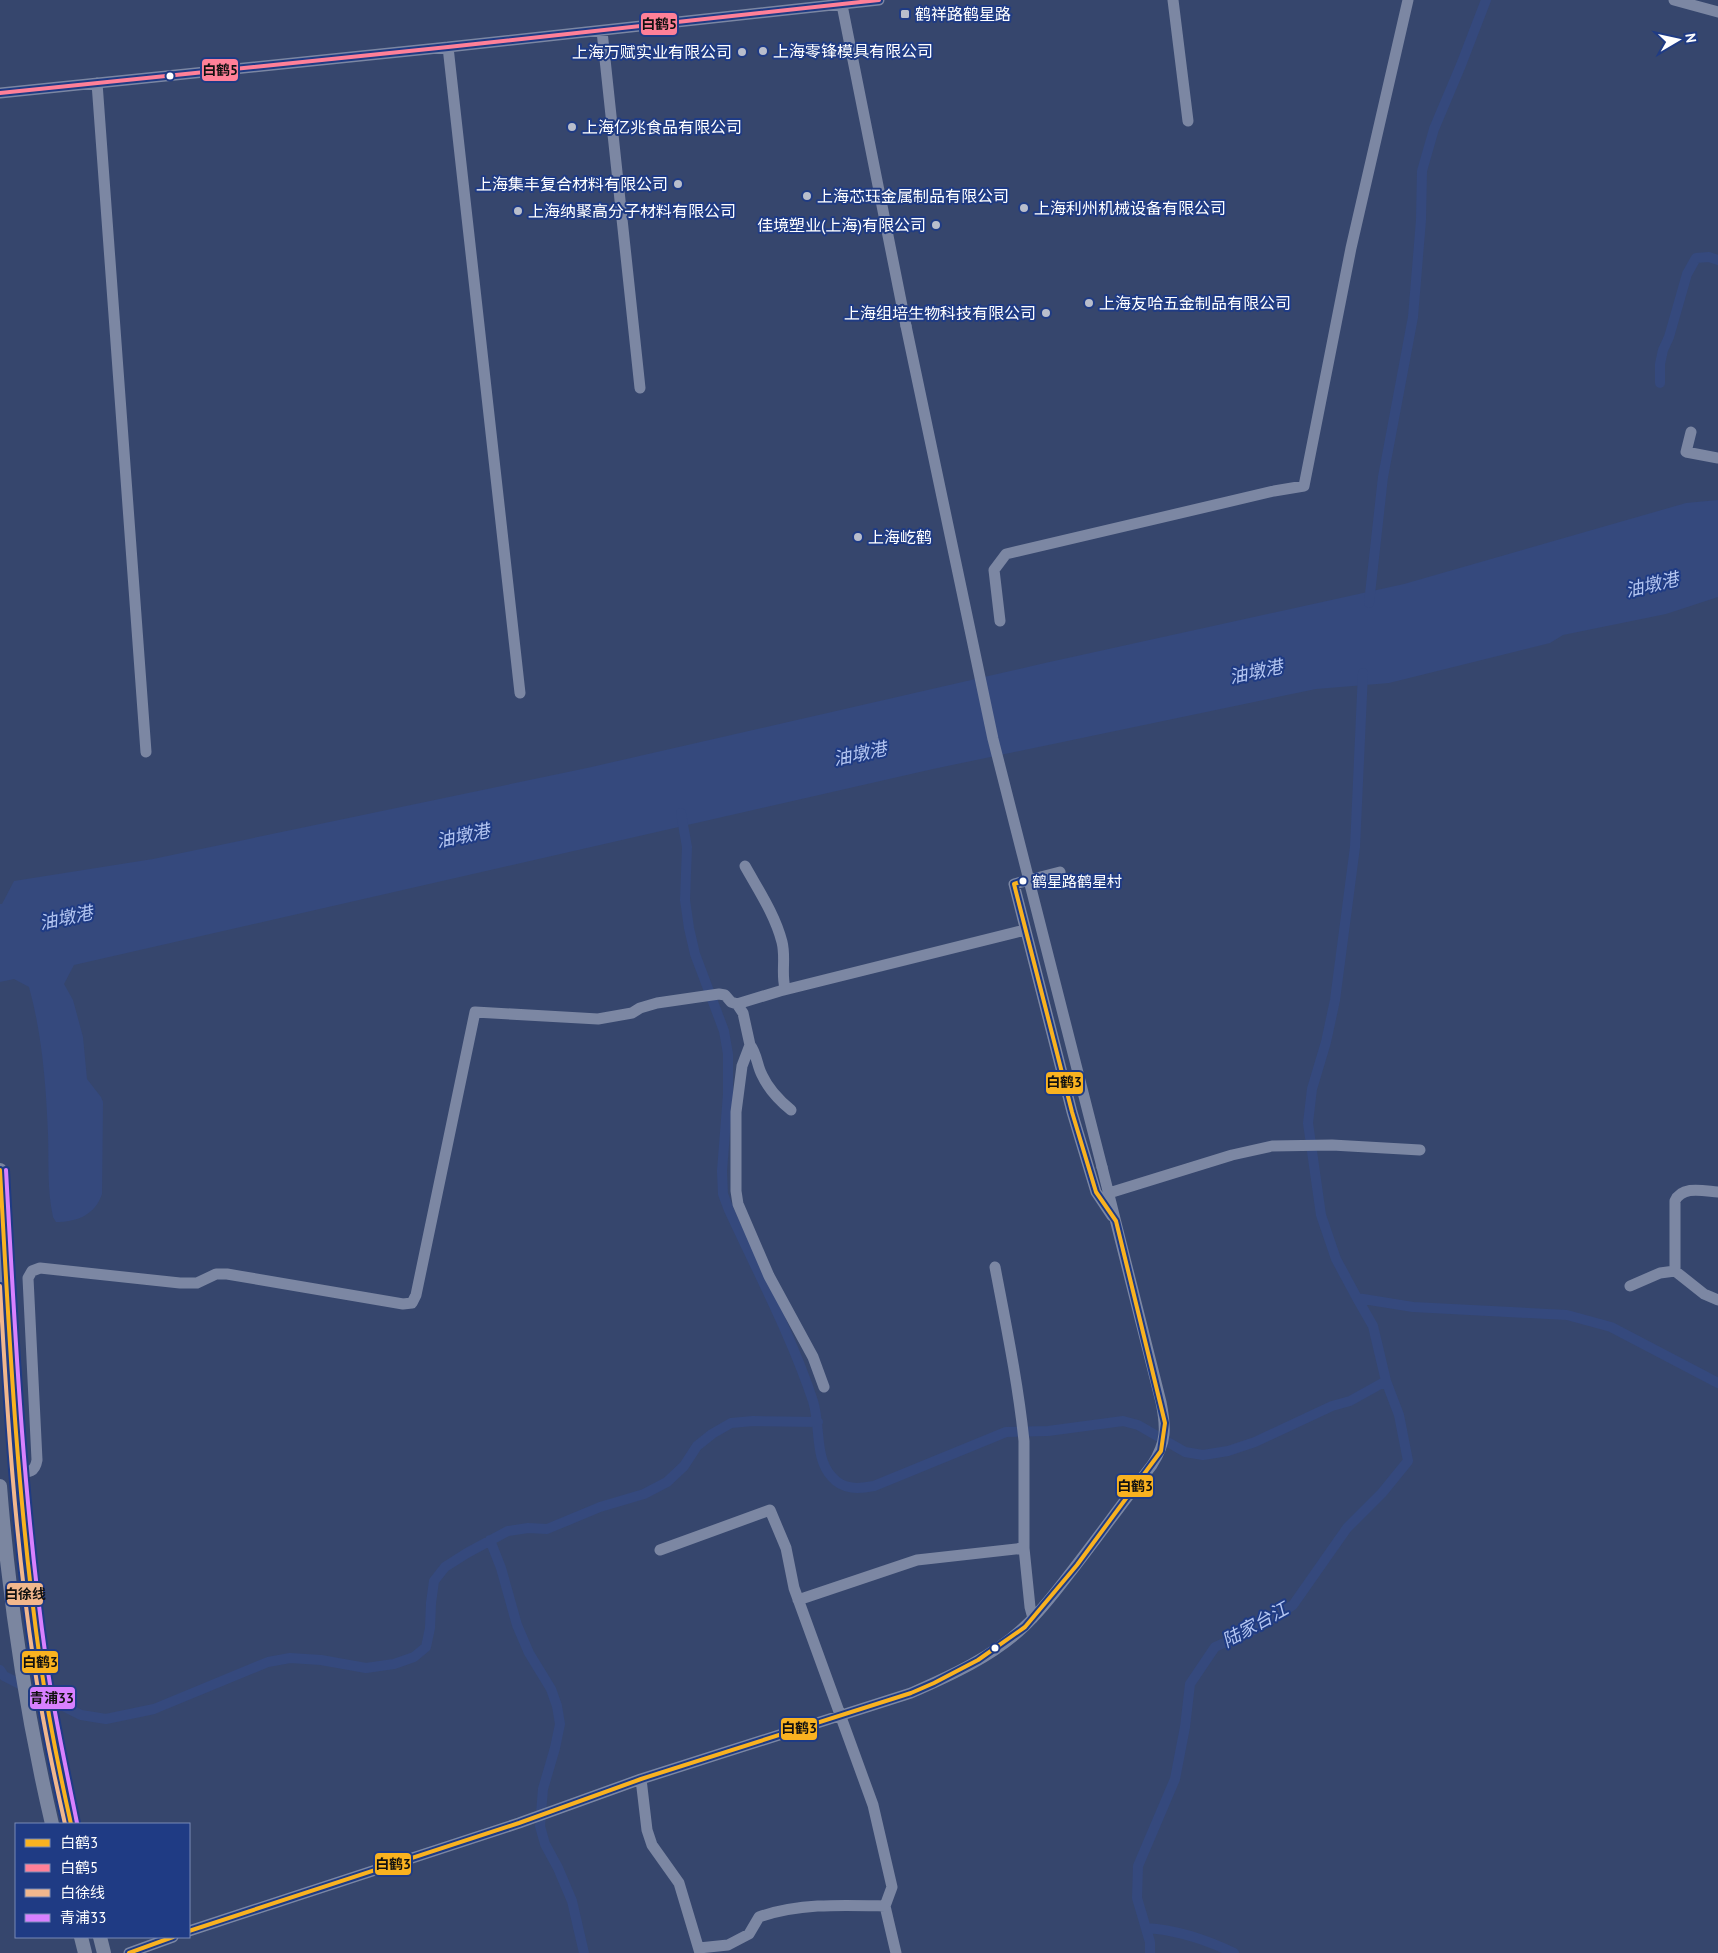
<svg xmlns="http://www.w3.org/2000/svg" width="1718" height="1953" viewBox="0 0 1718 1953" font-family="'PT Sans','Noto Sans SC',sans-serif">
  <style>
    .water { fill: #35497d }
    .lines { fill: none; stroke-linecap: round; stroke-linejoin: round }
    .canal { stroke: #35497d; stroke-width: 10 }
    .minor { stroke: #7c87a3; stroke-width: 11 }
    .major { stroke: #7b86a0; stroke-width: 14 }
    .minor-bridge { stroke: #7c87a3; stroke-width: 11 }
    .bus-1-casing { stroke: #1f3b84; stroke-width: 8 }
    .bus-2-casing { stroke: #1f3b84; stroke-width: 8 }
    .bus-3-casing { stroke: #1f3b84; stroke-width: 8 }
    .bus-4-casing { stroke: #1f3b84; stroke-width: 8 }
    .bus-1 { stroke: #f9b220; stroke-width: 4 }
    .bus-2 { stroke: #ff8098; stroke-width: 4 }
    .bus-3 { stroke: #f1b78d; stroke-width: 4 }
    .bus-4 { stroke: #d880ff; stroke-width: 4 }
    .poi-dot { fill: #b9becc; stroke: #1f3b84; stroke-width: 2 }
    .bus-dot { fill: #fff; stroke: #1f3b84; stroke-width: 2 }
    .labels { text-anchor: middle; stroke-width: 4; stroke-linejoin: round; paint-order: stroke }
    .bus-label { font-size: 15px; fill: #fff; stroke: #1f3b84; text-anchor: start }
    .poi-label { font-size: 16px; fill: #fff; stroke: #1f3b84; text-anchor: start }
    .water-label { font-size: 18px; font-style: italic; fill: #b3c5f1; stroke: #1f3b84 }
    .line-badge { stroke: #1f3b84; stroke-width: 2 }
    .pale-badge-label { font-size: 14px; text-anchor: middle; font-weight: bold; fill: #111 }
  </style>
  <rect width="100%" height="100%" fill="#36466d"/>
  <path class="water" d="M1718,500V597L1666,614L1563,635L1550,643L1389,683L1316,689L933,769L74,965L64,984L73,1000L83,1037L87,1079L101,1097L103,1102L102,1194C95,1215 77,1222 56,1222L53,1217C47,1189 49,1162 48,1134C46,1084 42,1034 29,987L14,979L0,982V904H2L14,881L153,859L587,768L1045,663L1404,584L1686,503Z"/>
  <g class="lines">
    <path class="canal" d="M1660,383V364L1663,350L1669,337L1687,274L1696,258L1709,257L1718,260
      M1369,603L1383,477L1413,317L1421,220L1422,171L1434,129L1461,65L1486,0
      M1363,673L1355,847L1335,1000L1326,1042L1312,1089L1308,1123L1321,1215L1336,1259L1357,1298L1413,1307L1567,1315L1611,1327L1718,1383
      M681,813L687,847L685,900L689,928L695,954L724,1031L728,1054V1094L722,1171L723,1194L729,1210C758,1273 791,1335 813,1401C821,1426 814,1458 832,1477C843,1490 859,1489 874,1486L1006,1432L1048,1431L1123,1421L1138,1425L1185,1452L1203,1455L1228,1451L1255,1442L1332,1406L1350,1401L1386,1381
      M490,1540L501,1568L517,1625L529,1653L551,1689L557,1706L560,1724L555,1748L543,1789L540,1826L545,1844L558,1868L572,1901L584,1953
      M0,1670L4,1676L81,1715L106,1719L154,1709L268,1662L290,1658L321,1660L366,1668L394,1664L414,1657L426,1647L430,1628L431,1603L434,1581L445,1567L467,1553L508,1531L528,1528L547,1529L600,1507L644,1494L667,1482L684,1466L697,1446L712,1434L731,1423L753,1421L818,1422
      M1146,1928C1178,1930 1205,1939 1234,1953
      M1150,1953V1942L1137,1898L1138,1866L1175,1779L1185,1727L1190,1684L1215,1647L1256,1629L1293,1605L1347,1528L1382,1493L1408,1461L1399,1415L1386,1381L1373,1326L1357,1298"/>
    <path class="minor" d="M1173,0L1188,121
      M1674,0L1718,12
      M842,5L906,326
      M602,31L640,388
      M448,47L520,693
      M97,83L146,752
      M0,93L448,47L879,0
      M1691,432L1686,452L1718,458
      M1000,621L994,570L1006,554L1274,491L1304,486L1351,248L1408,0
      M745,866C759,891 775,915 782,942C786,958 781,973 785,988L780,991
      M1060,872L1014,884L1072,1112L1096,1192L1112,1216
      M737,1004L743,1013L750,1045L742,1066L736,1112V1191L738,1204L769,1276L813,1357L824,1387
      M750,1045C757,1054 757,1066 762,1075C768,1088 780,1101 791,1110
      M1109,1193L1232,1155L1272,1146L1332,1145L1420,1150
      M995,1267C1006,1325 1018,1383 1024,1441V1548L1030,1607L1033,1618
      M1675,1271V1201C1682,1185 1704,1191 1718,1192
      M1630,1286L1660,1273L1675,1271L1704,1294L1718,1300
      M18,1471C29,1473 35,1472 37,1460L28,1278L32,1271L40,1268L180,1283H197L216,1274H227L403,1304L412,1303L416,1295L475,1012L598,1019L632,1013L640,1008L657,1003L719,994L725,995L731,1002L737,1004L780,991L1025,930
      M660,1550L770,1510L786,1548L794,1588L873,1805L892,1887L885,1906L896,1953
      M798,1600L917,1560L1024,1548
      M641,1779L647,1830L652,1845L679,1883L700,1953
      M189,1931L519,1823L641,1779L911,1693C950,1676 994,1656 1025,1626C1041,1611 1054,1594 1067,1577C1096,1540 1123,1502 1152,1465C1167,1442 1166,1427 1161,1402L1102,1167
      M699,1948L728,1945L749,1934L759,1917C799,1903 843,1905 885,1906
      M129,1953L173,1937"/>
    <path class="major" d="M0,1170C12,1389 20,1610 71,1824
      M0,1486C9,1600 26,1713 52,1824
      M81,1937L85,1953
      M100,1937L104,1953"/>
    <path class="minor-bridge" d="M906,326L993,739L1102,1167"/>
    <g class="bus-1-casing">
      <path id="bus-1" d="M0,1170C9,1334 17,1498 40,1660C48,1715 59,1770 71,1824
        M189,1931L519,1823L641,1779L911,1693L934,1683L978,1660L1025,1627L1077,1565L1161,1451L1165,1423L1116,1221L1096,1192L1072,1112L1014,884L1023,881
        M129,1953L173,1937"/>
    </g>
    <g class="bus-2-casing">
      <path id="bus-2" d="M0,93L448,47L879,0"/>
    </g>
    <g class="bus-3-casing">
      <path id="bus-3" d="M0,1286C7,1412 15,1539 34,1664C42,1718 53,1771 65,1824"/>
    </g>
    <g class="bus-4-casing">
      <path id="bus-4" d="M6,1170C15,1333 23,1497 46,1659C54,1714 66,1768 77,1823"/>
    </g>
    <use href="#bus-1" class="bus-1"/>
    <use href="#bus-2" class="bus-2"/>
    <use href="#bus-3" class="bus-3"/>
    <use href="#bus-4" class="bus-4"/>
  </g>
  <g class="poi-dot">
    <rect x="900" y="9" width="10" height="10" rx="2.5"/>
    <circle cx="763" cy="51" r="5"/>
    <circle cx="742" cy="52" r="5"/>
    <circle cx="572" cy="127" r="5"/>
    <circle cx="678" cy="184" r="5"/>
    <circle cx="807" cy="196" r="5"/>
    <circle cx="1024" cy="208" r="5"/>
    <circle cx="518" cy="211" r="5"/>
    <circle cx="936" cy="225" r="5"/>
    <circle cx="1089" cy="303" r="5"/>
    <circle cx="1046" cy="313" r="5"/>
    <circle cx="858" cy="537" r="5"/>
  </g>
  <g class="bus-dot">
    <circle cx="170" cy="76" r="4.5"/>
    <circle cx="1023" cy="881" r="4.5"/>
    <circle cx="995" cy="1648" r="4.5"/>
  </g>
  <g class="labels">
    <g class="bus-label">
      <text x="1032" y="887">鹤星路鹤星村</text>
    </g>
    <g class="poi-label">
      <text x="915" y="20">鹤祥路鹤星路</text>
      <text x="773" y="57">上海零锋模具有限公司</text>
      <text x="732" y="58" text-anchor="end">上海万赋实业有限公司</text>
      <text x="582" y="133">上海亿兆食品有限公司</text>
      <text x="668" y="190" text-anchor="end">上海集丰复合材料有限公司</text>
      <text x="817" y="202">上海芯珏金属制品有限公司</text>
      <text x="1034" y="214">上海利州机械设备有限公司</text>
      <text x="528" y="217">上海纳聚高分子材料有限公司</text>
      <text x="926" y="231" text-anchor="end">佳境塑业(上海)有限公司</text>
      <text x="1099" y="309">上海友哈五金制品有限公司</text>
      <text x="1036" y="319" text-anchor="end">上海组培生物科技有限公司</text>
      <text x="868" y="543">上海屹鹤</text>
    </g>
    <g class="water-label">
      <text transform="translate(1652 585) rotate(-13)" y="6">油墩港</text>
      <text transform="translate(1256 672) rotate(-12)" y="6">油墩港</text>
      <text transform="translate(860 754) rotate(-12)" y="6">油墩港</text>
      <text transform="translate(463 836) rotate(-12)" y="6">油墩港</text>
      <text transform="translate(66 918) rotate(-12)" y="6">油墩港</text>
      <text transform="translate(1255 1625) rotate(-29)" y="6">陆家台江</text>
    </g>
  </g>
  <g class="line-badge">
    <rect x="640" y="12" width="38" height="24" rx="5" fill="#ff8098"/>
    <rect x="201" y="58" width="38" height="24" rx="5" fill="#ff8098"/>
    <rect x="1045" y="1071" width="39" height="24" rx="5" fill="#f9b220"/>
    <rect x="1116" y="1474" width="38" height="24" rx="5" fill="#f9b220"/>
    <rect x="6" y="1582" width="38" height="24" rx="5" fill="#f1b78d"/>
    <rect x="21" y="1650" width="38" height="24" rx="5" fill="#f9b220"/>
    <rect x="29" y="1686" width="47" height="24" rx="5" fill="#d880ff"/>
    <rect x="780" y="1717" width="38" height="24" rx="5" fill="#f9b220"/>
    <rect x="374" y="1852" width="38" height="24" rx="5" fill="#f9b220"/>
  </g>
  <g class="pale-badge-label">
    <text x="659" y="29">白鹤5</text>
    <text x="220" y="75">白鹤5</text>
    <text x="1064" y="1087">白鹤3</text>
    <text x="1135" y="1491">白鹤3</text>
    <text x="25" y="1599">白徐线</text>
    <text x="40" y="1667">白鹤3</text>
    <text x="52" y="1703">青浦33</text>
    <text x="799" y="1733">白鹤3</text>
    <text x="393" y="1869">白鹤3</text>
  </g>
  <rect x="15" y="1823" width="175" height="115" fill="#1f3b84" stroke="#7989b5"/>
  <rect x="25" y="1839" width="25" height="8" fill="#f9b220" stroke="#7989b5"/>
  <text x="60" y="1848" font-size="15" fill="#ffffff">白鹤3</text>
  <rect x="25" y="1864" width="25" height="8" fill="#ff8098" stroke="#7989b5"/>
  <text x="60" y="1873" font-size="15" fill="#ffffff">白鹤5</text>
  <rect x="25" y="1889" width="25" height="8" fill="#f1b78d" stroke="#7989b5"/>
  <text x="60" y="1898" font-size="15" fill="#ffffff">白徐线</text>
  <rect x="25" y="1914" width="25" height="8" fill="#d880ff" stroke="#7989b5"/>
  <text x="60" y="1923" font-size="15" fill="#ffffff">青浦33</text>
  <g transform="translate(1678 40) rotate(81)" stroke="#1f3b84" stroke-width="4" paint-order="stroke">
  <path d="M0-4L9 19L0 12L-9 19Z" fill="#ffffff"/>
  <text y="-8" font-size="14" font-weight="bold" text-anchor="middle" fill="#ffffff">N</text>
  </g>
</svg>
